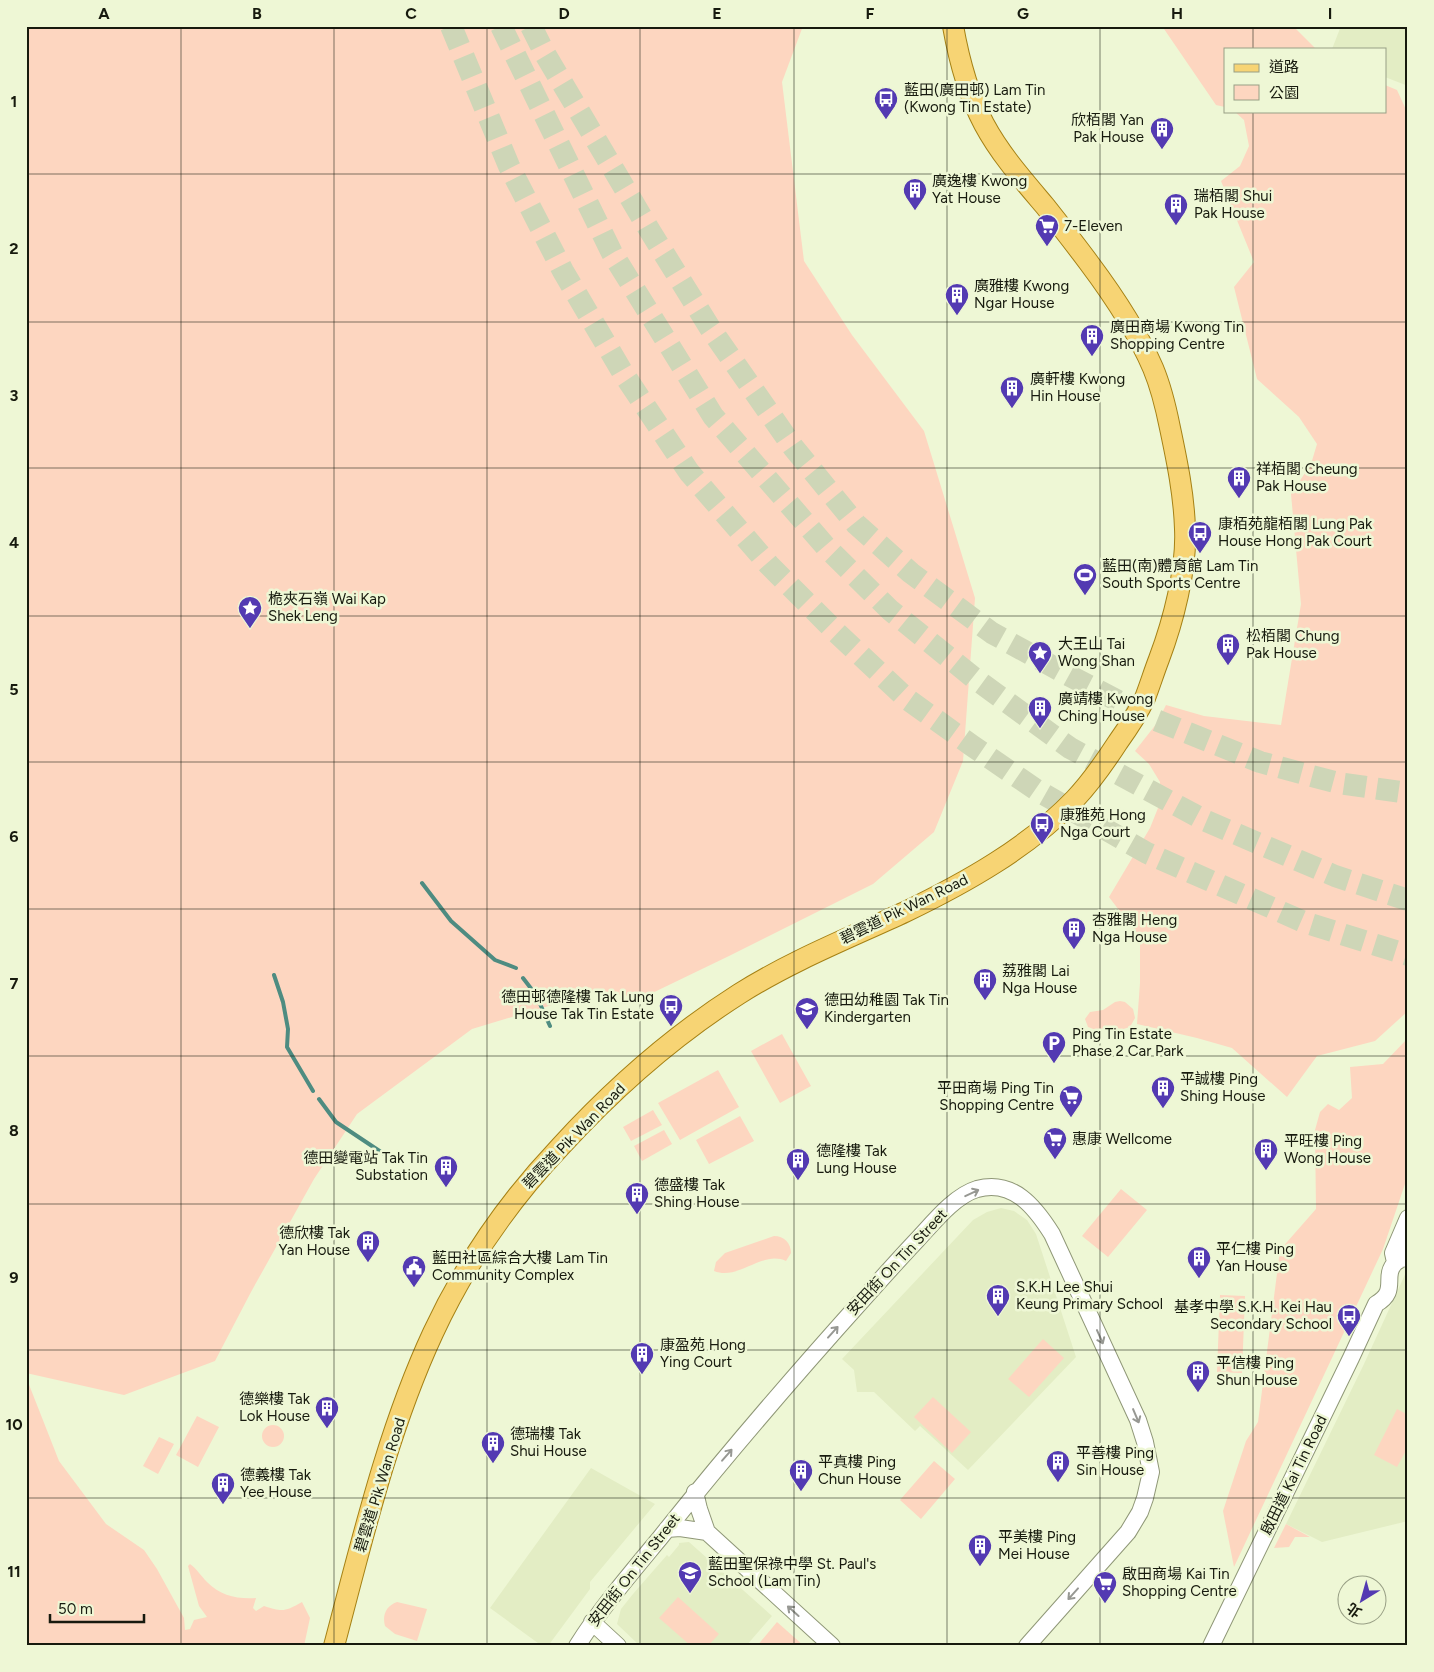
<svg xmlns="http://www.w3.org/2000/svg" width="1434" height="1672" viewBox="0 0 1434 1672" font-family="Figtree,'Noto Sans TC',sans-serif">
  <style>
    .built { fill: #e3edc4 }
    .green { fill: #fdd6c0 }
    .lines { fill: none; stroke-linecap: round; stroke-linejoin: round }
    .stream { stroke: #4e8c81; stroke-width: 4 }
    .highway-tunnel { stroke: #ced6b7; stroke-width: 22; stroke-dasharray: 22 11; stroke-linecap: butt }
    .minor-casing { stroke: #8f9777; stroke-width: 18 }
    .major-casing { stroke: #a58114; stroke-width: 22 }
    .minor { stroke: #fff; stroke-width: 16 }
    .major { stroke: #f7d474; stroke-width: 20 }
    .oneway { stroke: #979893 }
    .grid { fill: none; stroke: #171a0e; stroke-width: 1; stroke-opacity: 0.55 }
    .labels { text-anchor: middle; stroke-width: 5; stroke-linejoin: round; paint-order: stroke }
    .poi-label { font-size: 15px; fill: #171a0e; stroke: #eef7d5; text-anchor: start }
    .street-label { font-size: 15px; fill: #171a0e; stroke: #eef7d5 }
    .neatline { fill: none; stroke: #171a0e; stroke-width: 2 }
    .grid-label { font-size: 16px; text-anchor: middle; font-weight: bold; fill: #171a0e }
  </style>
  <rect width="100%" height="100%" fill="#eef7d5"/>
  <path class="built" d="M1341,26H1408V86L1385,77V49H1332Z
    M1001,1208L1014,1211L1027,1220L1036,1234L1076,1357L968,1470L920,1426L915,1431L874,1392H857L854,1370L842,1359L973,1220L987,1212Z
    M1408,1268V1521L1322,1542L1286,1524L1364,1364Z
    M591,1468L655,1504L590,1582V1589L548,1646H542L490,1608Z
    M689,1542L772,1616L746,1646H640L617,1624L621,1609L633,1594L667,1555L669,1557L679,1545V1543Z"/>
  <path class="green" d="M26,26H803L782,82L804,261L852,335L924,431L975,598L963,761L934,832L873,884L729,956L644,997L592,993L472,1029L357,1114L314,1179L251,1292L215,1361L124,1395L26,1373Z
    M1162,26H1293L1316,49H1225V107L1216,105Z
    M1385,85L1397,90L1408,114V1011L1375,1041L1317,1056L1287,1097L1232,1048L1197,1038L1137,1024L1140,983V938L1109,897L1150,828L1160,803V782L1149,764L1135,751L1157,723L1166,705L1204,716L1281,725L1301,604L1291,494L1311,464L1317,444L1299,417L1257,379L1234,287L1254,262L1221,181L1240,166L1249,146L1244,120L1234,111H1385Z
    M1120,1001L1125,1002L1133,1009L1135,1018L1130,1027L1120,1030L1105,1028L1096,1030L1088,1027L1085,1019L1090,1012L1103,1010L1115,1002Z
    M782,1034L811,1086L780,1103L751,1051Z
    M1408,1038V1175L1383,1249L1234,1567L1223,1511L1246,1441L1258,1422L1280,1250L1316,1209L1315,1130L1320,1112L1328,1104L1339,1110L1352,1098L1350,1067L1383,1064Z
    M718,1070L739,1107L680,1140L658,1103Z
    M653,1110L662,1125L631,1141L623,1127Z
    M740,1116L754,1141L709,1164L696,1140Z
    M664,1130L672,1144L642,1161L634,1146Z
    M1121,1189L1147,1210L1108,1257L1082,1236Z
    M774,1236C784,1236 791,1243 791,1253L786,1261C762,1250 739,1281 714,1271L716,1262L725,1253Z
    M1220,1295L1245,1296L1242,1373L1217,1372Z
    M1043,1339L1064,1358L1029,1397L1008,1379Z
    M26,1377L59,1461L106,1524L144,1550L157,1569L184,1618L185,1630L190,1629L194,1620L207,1617L199,1606L188,1566L190,1564C197,1569 201,1576 207,1582C221,1596 236,1599 256,1598L253,1608L256,1611L264,1606C283,1612 284,1612 302,1602L310,1618L304,1646H26Z
    M933,1397L971,1432L952,1453L914,1417Z
    M1397,1409L1408,1415V1447L1397,1467L1374,1455Z
    M197,1416L219,1427L198,1467L176,1455Z
    M262 1436a11 11 0 1 1 22 0a11 11 0 1 1-22 0Z
    M159,1437L174,1444L158,1474L143,1466Z
    M934,1461L955,1479L921,1519L900,1500Z
    M1286,1524L1310,1537H1295L1289,1547L1274,1548Z
    M678,1597L719,1634L708,1646H691L659,1618Z
    M397,1602L427,1609L417,1641L395,1634L385,1626C382,1615 386,1606 397,1602Z
    M777,1622L804,1646H757Z"/>
  <g class="lines">
    <path class="stream" d="M422,883L451,921L495,960L516,968
      M274,975L283,1002L288,1029L287,1047L313,1091
      M523,978L536,995L550,1026
      M319,1099L336,1122L393,1160"/>
    <path class="highway-tunnel" d="M451,26L509,166L563,271L623,373L689,472L769,565L836,632L907,699L971,745L1038,791L1147,853L1304,922L1408,955
      M501,26L612,253L713,416L826,547L890,610L974,678L1070,748L1206,821L1335,876L1408,900
      M531,26L545,54L650,231L710,328L793,447L856,524L911,573L992,633L1070,676L1151,718L1260,762L1338,783L1408,793"/>
    <g class="minor-casing">
      <path id="minor" d="M1395,1262L1393,1253L1408,1218
        M695,1492L699,1509L707,1532L832,1646
        M667,1529L680,1528L707,1532
        M592,1622L618,1646
        M577,1646C601,1608 631,1573 660,1538C726,1455 795,1375 866,1296C883,1277 900,1258 917,1240C933,1223 954,1196 977,1189C1013,1179 1035,1207 1052,1234L1138,1420L1145,1442L1151,1472L1145,1498L1140,1512L1128,1532L1027,1646
        M1211,1646L1351,1358L1376,1304C1399,1291 1382,1277 1395,1263C1396,1262 1401,1259 1402,1259C1405,1256 1406,1251 1408,1248"/>
    </g>
    <g class="major-casing">
      <path id="major" d="M334,1646C362,1541 387,1432 433,1333C465,1264 508,1202 560,1147C613,1089 673,1036 739,994C791,961 849,938 905,912C965,883 1028,848 1075,799C1091,782 1105,762 1118,742C1128,728 1138,713 1145,698C1150,685 1154,672 1159,659C1173,622 1187,569 1185,529C1184,495 1177,461 1170,428C1166,408 1161,387 1153,368C1137,331 1113,295 1089,263C1075,244 1060,225 1045,206C1023,180 1000,154 984,124C968,94 959,60 953,26"/>
    </g>
    <use href="#minor" class="minor"/>
    <use href="#major" class="major"/>
  </g>
  <defs><path id="oneway-shaft" d="M-6 0H5M1.5-3L5.5 0L1.5 3" fill="none" stroke-width="1.6" stroke-linecap="round" stroke-linejoin="round" transform="scale(1.25)"/></defs>
  <g class="oneway">
    <use href="#oneway-shaft" transform="translate(972 1193) rotate(-25)"/>
    <use href="#oneway-shaft" transform="translate(833 1332) rotate(-48)"/>
    <use href="#oneway-shaft" transform="translate(1100 1337) rotate(66)"/>
    <use href="#oneway-shaft" transform="translate(1136 1416) rotate(67)"/>
    <use href="#oneway-shaft" transform="translate(727 1455) rotate(-49)"/>
    <use href="#oneway-shaft" transform="translate(1073 1594) rotate(132)"/>
    <use href="#oneway-shaft" transform="translate(793 1611) rotate(-138)"/>
  </g>
  <path class="grid" d="M181,26V1646M334,26V1646M487,26V1646M640,26V1646M794,26V1646M947,26V1646M1100,26V1646M1253,26V49M1253,111V1646M26,174H1408M26,322H1408M26,468H1408M26,616H1408M26,762H1408M26,909H1408M26,1056H1408M26,1204H1408M26,1350H1408M26,1498H1408"/>
  <defs>
    <g id="bus-pin" transform="scale(1.25)"><path d="M0 17L-7.5 6A9.5 9.5 0 1 1 7.5 6Z" fill="#533ab2" stroke="#eef7d5"/><path d="M-5-6H5V4H4V6H2V4H-2V6H-4V4H-5ZM-3.5-4V0h7V-4ZM-3.5 1.2v1.5H-2V1.2ZM2 1.2v1.5H3.5V1.2Z" fill="#fff"/></g>
    <g id="building-pin" transform="scale(1.25)"><path d="M0 17L-7.5 6A9.5 9.5 0 1 1 7.5 6Z" fill="#533ab2" stroke="#eef7d5"/><path d="M-4-6H4V6H1V3H-1V6H-4ZM-2.5-4.3h1.7v1.8h-1.7ZM.8-4.3h1.7v1.8H.8ZM-2.5-1h1.7V.8h-1.7ZM.8-1h1.7V.8H.8Z" fill="#fff"/></g>
    <g id="supermarket-pin" transform="scale(1.25)"><path d="M0 17L-7.5 6A9.5 9.5 0 1 1 7.5 6Z" fill="#533ab2" stroke="#eef7d5"/><path d="M-6-5.5h2.5l.6 2H6L4.5 2H-2.5L-4.4-4H-6ZM-1.5 3.2a1.3 1.3 0 1 0 .1 0ZM3 3.2a1.3 1.3 0 1 0 .1 0Z" fill="#fff"/></g>
    <g id="stadium-pin" transform="scale(1.25)"><path d="M0 17L-7.5 6A9.5 9.5 0 1 1 7.5 6Z" fill="#533ab2" stroke="#eef7d5"/><path d="M0-5a6.5 5 0 1 0 0 10a6.5 5 0 1 0 0-10ZM-3.5-1.8h7v3.6h-7Z" fill="#fff"/></g>
    <g id="sight-pin" transform="scale(1.25)"><path d="M0 17L-7.5 6A9.5 9.5 0 1 1 7.5 6Z" fill="#533ab2" stroke="#eef7d5"/><path d="M0-6L1.8-2.2L6-1.7L2.9 1.2L3.7 5.4L0 3.3L-3.7 5.4L-2.9 1.2L-6-1.7L-1.8-2.2Z" fill="#fff"/></g>
    <g id="school-pin" transform="scale(1.25)"><path d="M0 17L-7.5 6A9.5 9.5 0 1 1 7.5 6Z" fill="#533ab2" stroke="#eef7d5"/><path d="M0-5L7-2L0 1L-7-2ZM-4 1L0 2.5L4 1V4Q0 6-4 4Z" fill="#fff"/></g>
    <g id="parking-pin" transform="scale(1.25)"><path d="M0 17L-7.5 6A9.5 9.5 0 1 1 7.5 6Z" fill="#533ab2" stroke="#eef7d5"/><path d="M-3.5-5.5H1a3.5 3.5 0 0 1 0 7H-1V5.5H-3.5ZM-1-3.4V-.6H.8a1.4 1.4 0 0 0 0-2.8Z" fill="#fff"/></g>
    <g id="civic-pin" transform="scale(1.25)"><path d="M0 17L-7.5 6A9.5 9.5 0 1 1 7.5 6Z" fill="#533ab2" stroke="#eef7d5"/><path d="M-.6-6.5H3V-4.5H.6V-3L4-1V1h2V6H-6V1h2V-1L-.6-3ZM-1.2 2.5V6h2.4V2.5Z" fill="#fff"/></g>
  </defs>
  <g fill-rule="evenodd">
    <use href="#bus-pin" x="886" y="99"/>
    <use href="#building-pin" x="1162" y="129"/>
    <use href="#building-pin" x="915" y="190"/>
    <use href="#building-pin" x="1176" y="205"/>
    <use href="#supermarket-pin" x="1047" y="226"/>
    <use href="#building-pin" x="957" y="295"/>
    <use href="#building-pin" x="1092" y="336"/>
    <use href="#building-pin" x="1012" y="388"/>
    <use href="#building-pin" x="1239" y="478"/>
    <use href="#bus-pin" x="1200" y="533"/>
    <use href="#stadium-pin" x="1085" y="575"/>
    <use href="#sight-pin" x="250" y="608"/>
    <use href="#building-pin" x="1228" y="645"/>
    <use href="#sight-pin" x="1040" y="653"/>
    <use href="#building-pin" x="1040" y="708"/>
    <use href="#bus-pin" x="1042" y="824"/>
    <use href="#building-pin" x="1074" y="929"/>
    <use href="#building-pin" x="985" y="980"/>
    <use href="#bus-pin" x="671" y="1006"/>
    <use href="#school-pin" x="807" y="1009"/>
    <use href="#parking-pin" x="1054" y="1043"/>
    <use href="#building-pin" x="1163" y="1088"/>
    <use href="#supermarket-pin" x="1071" y="1097"/>
    <use href="#supermarket-pin" x="1055" y="1139"/>
    <use href="#building-pin" x="1266" y="1150"/>
    <use href="#building-pin" x="798" y="1160"/>
    <use href="#building-pin" x="446" y="1167"/>
    <use href="#building-pin" x="637" y="1194"/>
    <use href="#building-pin" x="368" y="1242"/>
    <use href="#building-pin" x="1199" y="1258"/>
    <use href="#civic-pin" x="414" y="1267"/>
    <use href="#building-pin" x="998" y="1296"/>
    <use href="#bus-pin" x="1349" y="1316"/>
    <use href="#building-pin" x="642" y="1354"/>
    <use href="#building-pin" x="1198" y="1372"/>
    <use href="#building-pin" x="327" y="1408"/>
    <use href="#building-pin" x="493" y="1443"/>
    <use href="#building-pin" x="1058" y="1462"/>
    <use href="#building-pin" x="801" y="1471"/>
    <use href="#building-pin" x="223" y="1484"/>
    <use href="#building-pin" x="980" y="1546"/>
    <use href="#school-pin" x="690" y="1573"/>
    <use href="#supermarket-pin" x="1105" y="1583"/>
  </g>
  <g class="labels">
    <g class="poi-label">
      <text x="904" y="95">藍田(廣田邨) Lam Tin<tspan x="904" dy="17">(Kwong Tin Estate)</tspan></text>
      <text x="1144" y="125" text-anchor="end">欣栢閣 Yan<tspan x="1144" dy="17">Pak House</tspan></text>
      <text x="932" y="186">廣逸樓 Kwong<tspan x="932" dy="17">Yat House</tspan></text>
      <text x="1194" y="201">瑞栢閣 Shui<tspan x="1194" dy="17">Pak House</tspan></text>
      <text x="1064" y="231">7-Eleven</text>
      <text x="974" y="291">廣雅樓 Kwong<tspan x="974" dy="17">Ngar House</tspan></text>
      <text x="1110" y="332">廣田商場 Kwong Tin<tspan x="1110" dy="17">Shopping Centre</tspan></text>
      <text x="1030" y="384">廣軒樓 Kwong<tspan x="1030" dy="17">Hin House</tspan></text>
      <text x="1256" y="474">祥栢閣 Cheung<tspan x="1256" dy="17">Pak House</tspan></text>
      <text x="1218" y="529">康栢苑龍栢閣 Lung Pak<tspan x="1218" dy="17">House Hong Pak Court</tspan></text>
      <text x="1102" y="571">藍田(南)體育館 Lam Tin<tspan x="1102" dy="17">South Sports Centre</tspan></text>
      <text x="268" y="604">桅夾石嶺 Wai Kap<tspan x="268" dy="17">Shek Leng</tspan></text>
      <text x="1246" y="641">松栢閣 Chung<tspan x="1246" dy="17">Pak House</tspan></text>
      <text x="1058" y="649">大王山 Tai<tspan x="1058" dy="17">Wong Shan</tspan></text>
      <text x="1058" y="704">廣靖樓 Kwong<tspan x="1058" dy="17">Ching House</tspan></text>
      <text x="1060" y="820">康雅苑 Hong<tspan x="1060" dy="17">Nga Court</tspan></text>
      <text x="1092" y="925">杏雅閣 Heng<tspan x="1092" dy="17">Nga House</tspan></text>
      <text x="1002" y="976">荔雅閣 Lai<tspan x="1002" dy="17">Nga House</tspan></text>
      <text x="654" y="1002" text-anchor="end">德田邨德隆樓 Tak Lung<tspan x="654" dy="17">House Tak Tin Estate</tspan></text>
      <text x="824" y="1005">德田幼稚園 Tak Tin<tspan x="824" dy="17">Kindergarten</tspan></text>
      <text x="1072" y="1039">Ping Tin Estate<tspan x="1072" dy="17">Phase 2 Car Park</tspan></text>
      <text x="1180" y="1084">平誠樓 Ping<tspan x="1180" dy="17">Shing House</tspan></text>
      <text x="1054" y="1093" text-anchor="end">平田商場 Ping Tin<tspan x="1054" dy="17">Shopping Centre</tspan></text>
      <text x="1072" y="1144">惠康 Wellcome</text>
      <text x="1284" y="1146">平旺樓 Ping<tspan x="1284" dy="17">Wong House</tspan></text>
      <text x="816" y="1156">德隆樓 Tak<tspan x="816" dy="17">Lung House</tspan></text>
      <text x="428" y="1163" text-anchor="end">德田變電站 Tak Tin<tspan x="428" dy="17">Substation</tspan></text>
      <text x="654" y="1190">德盛樓 Tak<tspan x="654" dy="17">Shing House</tspan></text>
      <text x="350" y="1238" text-anchor="end">德欣樓 Tak<tspan x="350" dy="17">Yan House</tspan></text>
      <text x="1216" y="1254">平仁樓 Ping<tspan x="1216" dy="17">Yan House</tspan></text>
      <text x="432" y="1263">藍田社區綜合大樓 Lam Tin<tspan x="432" dy="17">Community Complex</tspan></text>
      <text x="1016" y="1292">S.K.H Lee Shui<tspan x="1016" dy="17">Keung Primary School</tspan></text>
      <text x="1332" y="1312" text-anchor="end">基孝中學 S.K.H. Kei Hau<tspan x="1332" dy="17">Secondary School</tspan></text>
      <text x="660" y="1350">康盈苑 Hong<tspan x="660" dy="17">Ying Court</tspan></text>
      <text x="1216" y="1368">平信樓 Ping<tspan x="1216" dy="17">Shun House</tspan></text>
      <text x="310" y="1404" text-anchor="end">德樂樓 Tak<tspan x="310" dy="17">Lok House</tspan></text>
      <text x="510" y="1439">德瑞樓 Tak<tspan x="510" dy="17">Shui House</tspan></text>
      <text x="1076" y="1458">平善樓 Ping<tspan x="1076" dy="17">Sin House</tspan></text>
      <text x="818" y="1467">平真樓 Ping<tspan x="818" dy="17">Chun House</tspan></text>
      <text x="240" y="1480">德義樓 Tak<tspan x="240" dy="17">Yee House</tspan></text>
      <text x="998" y="1542">平美樓 Ping<tspan x="998" dy="17">Mei House</tspan></text>
      <text x="708" y="1569">藍田聖保祿中學 St. Paul's<tspan x="708" dy="17">School (Lam Tin)</tspan></text>
      <text x="1122" y="1579">啟田商場 Kai Tin<tspan x="1122" dy="17">Shopping Centre</tspan></text>
    </g>
    <g class="street-label">
      <text transform="translate(904 909) rotate(-26)" y="5">碧雲道 Pik Wan Road</text>
      <text transform="translate(574 1136) rotate(-46)" y="5">碧雲道 Pik Wan Road</text>
      <text transform="translate(897 1262) rotate(-47)" y="5">安田街 On Tin Street</text>
      <text transform="translate(1294 1475) rotate(-64)" y="5">啟田道 Kai Tin Road</text>
      <text transform="translate(380 1485) rotate(-73)" y="5">碧雲道 Pik Wan Road</text>
      <text transform="translate(634 1570) rotate(-52)" y="5">安田街 On Tin Street</text>
    </g>
  </g>
  <rect width="1434" height="1672" fill="none" stroke="#eef7d5" stroke-width="55"/>
  <rect x="1224" y="48" width="162" height="65" fill="#eef7d5" stroke="#989f85"/>
  <rect x="1234" y="64" width="25" height="8" fill="#f7d474" stroke="#989f85"/>
  <text x="1269" y="72" font-size="15" fill="#171a0e">道路</text>
  <rect x="1234" y="85" width="25" height="15" fill="#fdd6c0" stroke="#989f85"/>
  <text x="1269" y="98" font-size="15" fill="#171a0e">公園</text>
  <g transform="translate(1362 1600) rotate(217)"><circle r="24" fill="#eef7d5" stroke="#989f85"/>
  <path d="M0-4L9 19L0 12L-9 19Z" fill="#533ab2"/>
  <text y="-8" font-size="14" font-weight="bold" text-anchor="middle" fill="#171a0e">北</text>
  </g>
  <path d="M50 1614v8h94v-8" fill="none" stroke="#171a0e" stroke-width="2.5"/>
  <text x="58" y="1614" font-size="15" fill="#171a0e" stroke="#eef7d5" stroke-width="4" paint-order="stroke">50 m</text>
  <rect x="28" y="28" width="1378" height="1616" class="neatline"/>
  <g class="grid-label">
    <text x="104" y="19">A</text>
    <text x="257" y="19">B</text>
    <text x="411" y="19">C</text>
    <text x="564" y="19">D</text>
    <text x="717" y="19">E</text>
    <text x="870" y="19">F</text>
    <text x="1023" y="19">G</text>
    <text x="1177" y="19">H</text>
    <text x="1330" y="19">I</text>
    <text x="14" y="107">1</text>
    <text x="14" y="254">2</text>
    <text x="14" y="401">3</text>
    <text x="14" y="548">4</text>
    <text x="14" y="695">5</text>
    <text x="14" y="842">6</text>
    <text x="14" y="989">7</text>
    <text x="14" y="1136">8</text>
    <text x="14" y="1283">9</text>
    <text x="14" y="1430">10</text>
    <text x="14" y="1577">11</text>
  </g>
</svg>
